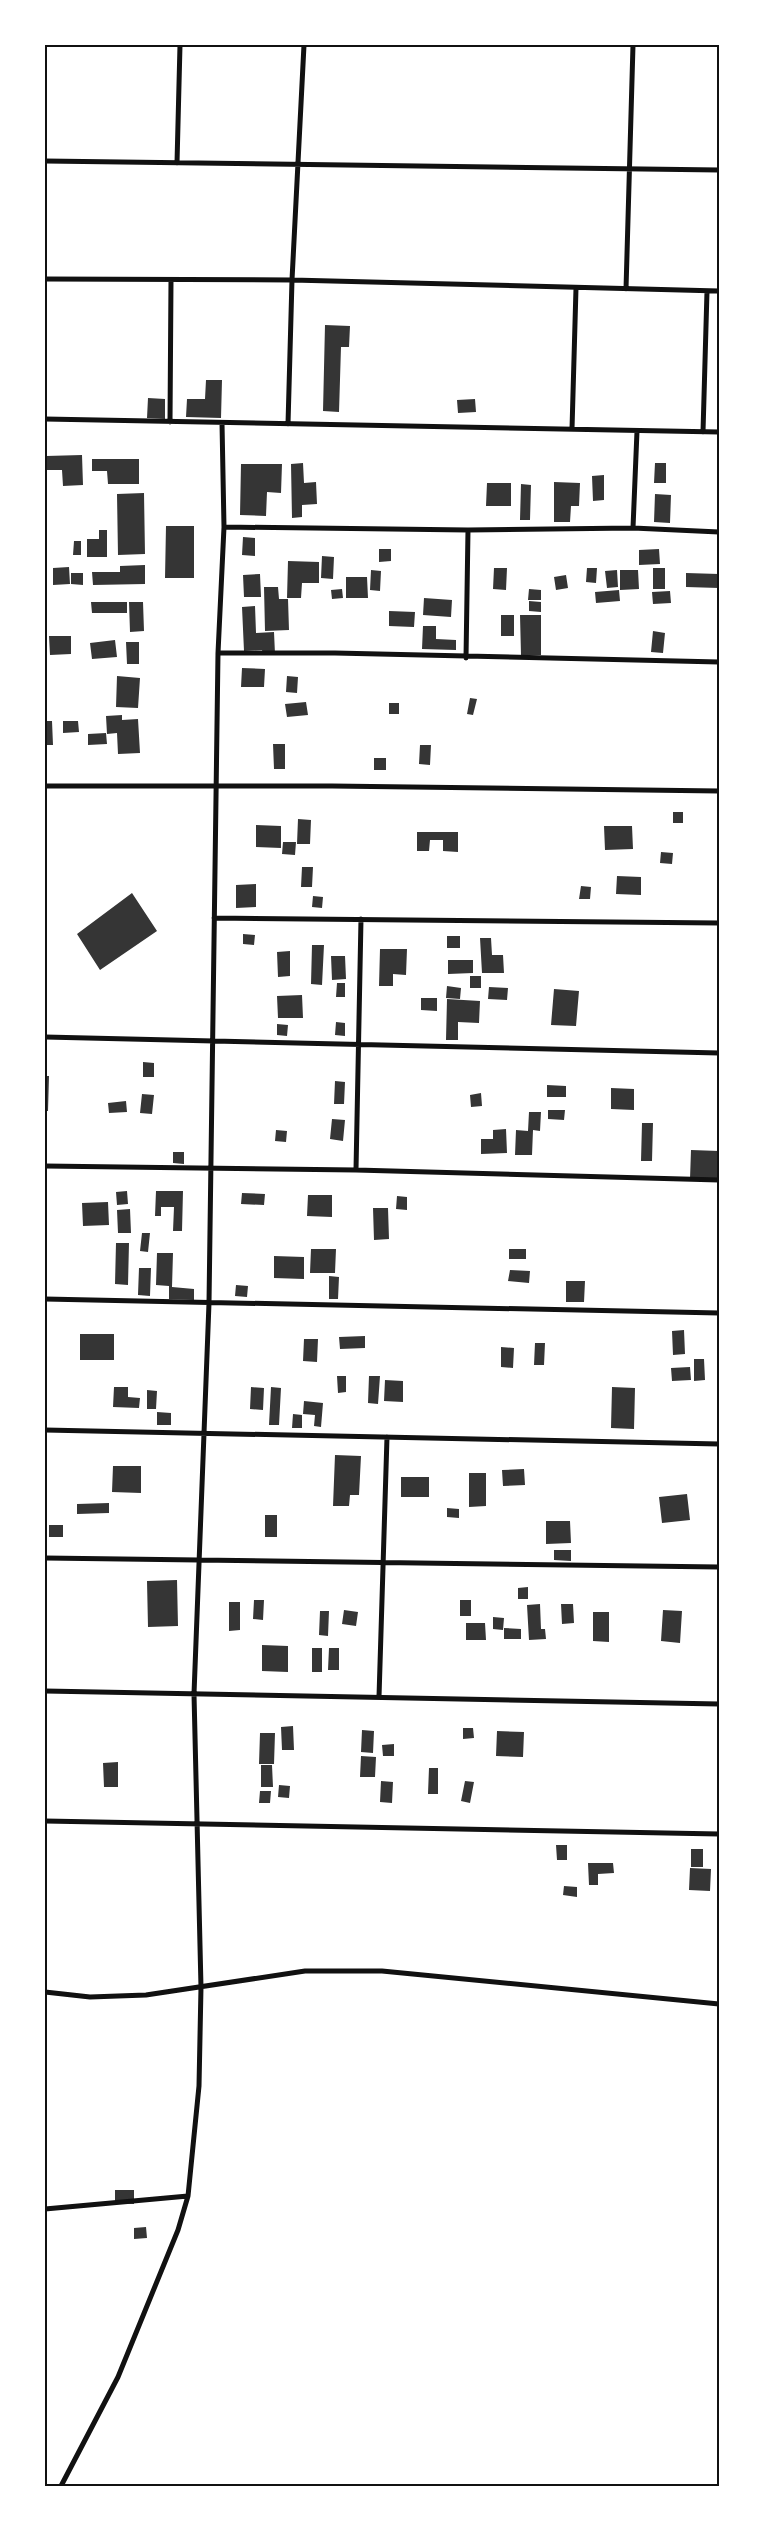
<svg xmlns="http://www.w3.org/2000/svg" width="764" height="2531" viewBox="0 0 764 2531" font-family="Lato,sans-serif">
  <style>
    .building { fill: #353535 }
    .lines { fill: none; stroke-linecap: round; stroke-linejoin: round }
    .minor { stroke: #111; stroke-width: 5 }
    .neatline { fill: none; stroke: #111; stroke-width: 2 }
  </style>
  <rect width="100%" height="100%" fill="#fff"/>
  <path class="building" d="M325,325L350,326L349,347H341L339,412L323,411Z
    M206,380H222L221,418L186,417L187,399H205Z
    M148,398L165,399V419L147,418Z
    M475,399L476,412L458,413L457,400Z
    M82,455L83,485L63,486L62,470H46V456Z
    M92,459H139V484H108L107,471H92Z
    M303,463L304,483L316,482L317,504L302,505V517L292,518L291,464Z
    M655,463H666V483H654Z
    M241,464H282L281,493L267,492L266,516L240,515Z
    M604,475V500L593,501L592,476Z
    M554,482L580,483L579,506H571L570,522H554Z
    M487,483H511V506H486Z
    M521,484L531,485L530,520H520Z
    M144,493L145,554L118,555L117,494Z
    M655,494L671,495L670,523L654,522Z
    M166,526H194V578H165Z
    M99,530H107V557H87V539H99Z
    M243,537L255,538V556L242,555Z
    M74,541H81V555H73Z
    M379,549H391V561L379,562Z
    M659,549L660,564L639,565V550Z
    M322,556L334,557L333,579L321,578Z
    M288,561L319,562V583H302L301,598H287Z
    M145,565V584L93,585L92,572H120V566Z
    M69,567L70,584L53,585V568Z
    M494,568H507L506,590L493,589Z
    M587,568H597L596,583L586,582Z
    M653,568H665V589H653Z
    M371,570L381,571L380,591L370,590Z
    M617,570L618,587L607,588L605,571Z
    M620,570H638L639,589L620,590Z
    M71,573H83V585L71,584Z
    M686,573L719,574V588L686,587Z
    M260,574L261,597H244L243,575Z
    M566,575L568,588L556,590L554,577Z
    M346,577H367L368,598H346Z
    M264,587H278L279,599H288L289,630L265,631Z
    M342,589L343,598L332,599L331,590Z
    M529,589L541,590V600H528Z
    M619,590L620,601L596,603L595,592Z
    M670,591L671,603L653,604L652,592Z
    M424,598L452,600L451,617L423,615Z
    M529,601L541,602V612L529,611Z
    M91,602H127V613H92Z
    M129,602H143L144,631L130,632Z
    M255,606L256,633L274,632L275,654H263L262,650L244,651L242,607Z
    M389,611L415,612L414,627L389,626Z
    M501,615H514V636H501Z
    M520,615H541V655H521Z
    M423,626H436V639L456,640V650L422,649Z
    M653,631L665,633L663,653L651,652Z
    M49,636H71V654L50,655Z
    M115,640L117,657L92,659L90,643Z
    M126,642H139V664H127Z
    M242,668L265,669L264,687H241Z
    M117,676L140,678L138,708L116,707Z
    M287,676L298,677L297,693L286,692Z
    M470,698L477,699L473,715L467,714Z
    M306,702L308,715L287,717L285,704Z
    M389,703H399V714H389Z
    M122,715V720L138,719L140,753L118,754L117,733L107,734L106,716Z
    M45,721H52L53,745H45Z
    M63,721H78L79,732L63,733Z
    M106,733L107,744L88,745V734Z
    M273,744H285V769H274Z
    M420,745H431L430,765L419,764Z
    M374,758H386V770H374Z
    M673,812H683V823H673Z
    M298,819L311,820L310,844H297Z
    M256,825L281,826V848L256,847Z
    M604,826H632L633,849L605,850Z
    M417,832H458V852L443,851V840H430L429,851H417Z
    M283,842H296L295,855L282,854Z
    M661,852L673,853L672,864L660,863Z
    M302,867H313L312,887H301Z
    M617,876L641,877V895L616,894Z
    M256,884V907L236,908V885Z
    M581,886L591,887L590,899H579Z
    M132,893L157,931L100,970L77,934Z
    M313,896L323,897L322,908L312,907Z
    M243,934L255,935L254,945L243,944Z
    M447,936H460V948H447Z
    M480,938H491L492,955H503L504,973H482Z
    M312,945H324L322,985L311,984Z
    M380,949H407L406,975L393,974V986H379Z
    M290,951V976L278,977L277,952Z
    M331,956H345L346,979L332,980Z
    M448,960H473V973L448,974Z
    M470,976H481V988H470Z
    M337,983H345V997H336Z
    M447,986L461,988L460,999L446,998Z
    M489,987L508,988L507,1000L488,999Z
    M554,989L579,991L576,1026L551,1025Z
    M302,995L303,1018H278L277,996Z
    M421,998H437V1011L421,1010Z
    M447,999L480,1001L479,1023L458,1022V1040H446Z
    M336,1022L345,1023V1036L335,1035Z
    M277,1024L288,1025L287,1036L277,1035Z
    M143,1062L154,1063V1077H143Z
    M45,1076H49L48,1111H45Z
    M335,1081L345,1082L344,1104H334Z
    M547,1085L566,1086V1097H547Z
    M611,1088L634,1089V1110L611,1109Z
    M481,1093L482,1106L471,1107L470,1095Z
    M142,1094L154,1095L152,1114L140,1113Z
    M126,1101L127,1112L109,1113L108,1103Z
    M548,1110H565L564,1120L548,1119Z
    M529,1112H541L540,1131L533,1130L532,1155H515L516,1130L528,1131Z
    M332,1119L345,1120L343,1141L330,1139Z
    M642,1123H653L652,1161H641Z
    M506,1129L507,1153L481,1154V1139H493V1130Z
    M276,1130L287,1131L286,1142L275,1141Z
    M691,1150L719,1151V1180L690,1179Z
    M173,1152H184V1164L173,1163Z
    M127,1191L128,1204L117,1205L116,1192Z
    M156,1191H183L182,1231H173L174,1207H161V1216H155Z
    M242,1193L265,1194L264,1205L241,1204Z
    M308,1195H332V1217L307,1216Z
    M397,1196L407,1197V1210L396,1209Z
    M108,1202L109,1225L83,1226L82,1203Z
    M373,1208H388L389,1239L374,1240Z
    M130,1209L131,1233H118L117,1210Z
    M142,1233H150L148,1252L140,1251Z
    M116,1243H129L128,1285L115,1284Z
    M311,1249H336L335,1273H310Z
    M509,1249H526V1259H509Z
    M157,1253H173L172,1287L194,1289V1300L169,1299V1286L156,1285Z
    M274,1256L304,1257V1279L274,1278Z
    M139,1268H151L150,1296L138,1295Z
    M510,1270L530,1271L529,1283L508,1281Z
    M329,1276L339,1277L338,1299H329Z
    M566,1281H585L584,1302H566Z
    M236,1285L248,1286L247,1297L235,1296Z
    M684,1330L685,1354L673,1355L672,1331Z
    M80,1334H114V1360H80Z
    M365,1336V1348L340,1349L339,1337Z
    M304,1339H318L317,1362L303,1361Z
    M535,1343H545L544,1365H534Z
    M501,1347L514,1348L513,1368L501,1367Z
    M694,1359H704L705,1380L694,1381Z
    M690,1367L691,1380L672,1381L671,1368Z
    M337,1376H346V1392L338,1393Z
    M369,1376H380L378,1404L368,1403Z
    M385,1380L403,1381V1402L384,1401Z
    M114,1387H128V1397L140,1398L139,1408L113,1407Z
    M251,1387L264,1388L263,1410L250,1409Z
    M271,1387L281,1388L279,1425H269Z
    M612,1387L635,1388L634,1429L611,1428Z
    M147,1390L157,1391L156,1409H147Z
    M304,1401L323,1403L321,1427L314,1426L315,1415L303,1414Z
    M157,1412L171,1413V1425H157Z
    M293,1414L302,1415V1428H292Z
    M335,1455L361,1456L359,1495H350L349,1506H333Z
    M113,1466H141V1493L112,1492Z
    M524,1469L525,1485L503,1486L502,1470Z
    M469,1473H486V1506L469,1507Z
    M401,1477H429V1497H401Z
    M687,1494L690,1520L662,1523L659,1497Z
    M109,1503V1513L77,1514V1504Z
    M447,1508L459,1509V1518L447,1517Z
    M265,1515H277V1537H265Z
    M546,1521H570L571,1543L546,1544Z
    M49,1525H63V1537H49Z
    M554,1550H571V1561L554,1560Z
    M177,1580L178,1626L148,1627L147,1581Z
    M528,1587V1599H518V1588Z
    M254,1600H264L263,1620L253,1619Z
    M460,1600H471V1616H460Z
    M229,1602H240V1630L229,1631Z
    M540,1604L541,1629H545L546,1639L529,1640L527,1605Z
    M561,1604H573L574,1623L562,1624Z
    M344,1610L358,1612L356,1626L342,1624Z
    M663,1610L682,1611L680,1643L661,1641Z
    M320,1611H329L328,1636L319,1635Z
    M593,1612H609V1642L593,1641Z
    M493,1617L504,1618L503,1630L493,1629Z
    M466,1623H485L486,1640H466Z
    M504,1628L521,1629V1639H504Z
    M262,1645L288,1646V1672L262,1671Z
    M312,1648H322V1672H312Z
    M329,1648H339V1670H328Z
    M293,1726L294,1750H282L281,1727Z
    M463,1728H473L474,1738L463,1739Z
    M362,1730L374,1731L373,1753L361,1752Z
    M497,1731L524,1732L523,1757L496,1756Z
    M260,1733H275L274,1764H259Z
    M394,1744V1756H383L382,1745Z
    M361,1756L376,1757L375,1777H360Z
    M118,1762V1787H104L103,1763Z
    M261,1765H272L273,1787H261Z
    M429,1768H438V1794H428Z
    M381,1781L393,1782L392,1803L380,1802Z
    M465,1781L474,1782L470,1803L461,1801Z
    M279,1785L290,1786L289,1798L278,1797Z
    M260,1791H271L270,1803H259Z
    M556,1845H567V1860H557Z
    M691,1849H703V1867H691Z
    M588,1863H613L614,1873L598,1874V1885H589Z
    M690,1868L711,1869L710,1891L689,1890Z
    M564,1886L577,1887V1897L563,1895Z
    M115,2190H134V2204L115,2203Z
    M146,2227L147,2238L134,2239V2228Z"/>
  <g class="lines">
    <path class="minor" d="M45,161L719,170
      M177,163L180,45
      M45,279L292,280L719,291
      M626,289L633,45
      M45,419L719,432
      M170,422L171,280
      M288,424L292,280L304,45
      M572,429L576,288
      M703,432L707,291
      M224,527L468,530L633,528L719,532
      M633,528L637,431
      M218,653H335L719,662
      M466,658L468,530
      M45,786H332L719,791
      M214,918L719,923
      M45,1037L719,1053
      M45,1166L356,1170L719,1180
      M356,1170L361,919
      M45,1299L719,1313
      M45,1430L719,1444
      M45,1558L719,1567
      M45,1691L719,1704
      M379,1697L387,1437
      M45,1821L719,1834
      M45,1992L90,1997L146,1995L305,1971H382L719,2004
      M45,2209L188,2196
      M61,2486L118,2377L178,2230L188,2196L199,2086L201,1987L194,1694L209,1303L218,653L224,527L222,423"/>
  </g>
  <rect width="764" height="2531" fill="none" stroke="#ffffff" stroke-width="92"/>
  <rect x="46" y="46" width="672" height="2439" class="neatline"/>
</svg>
